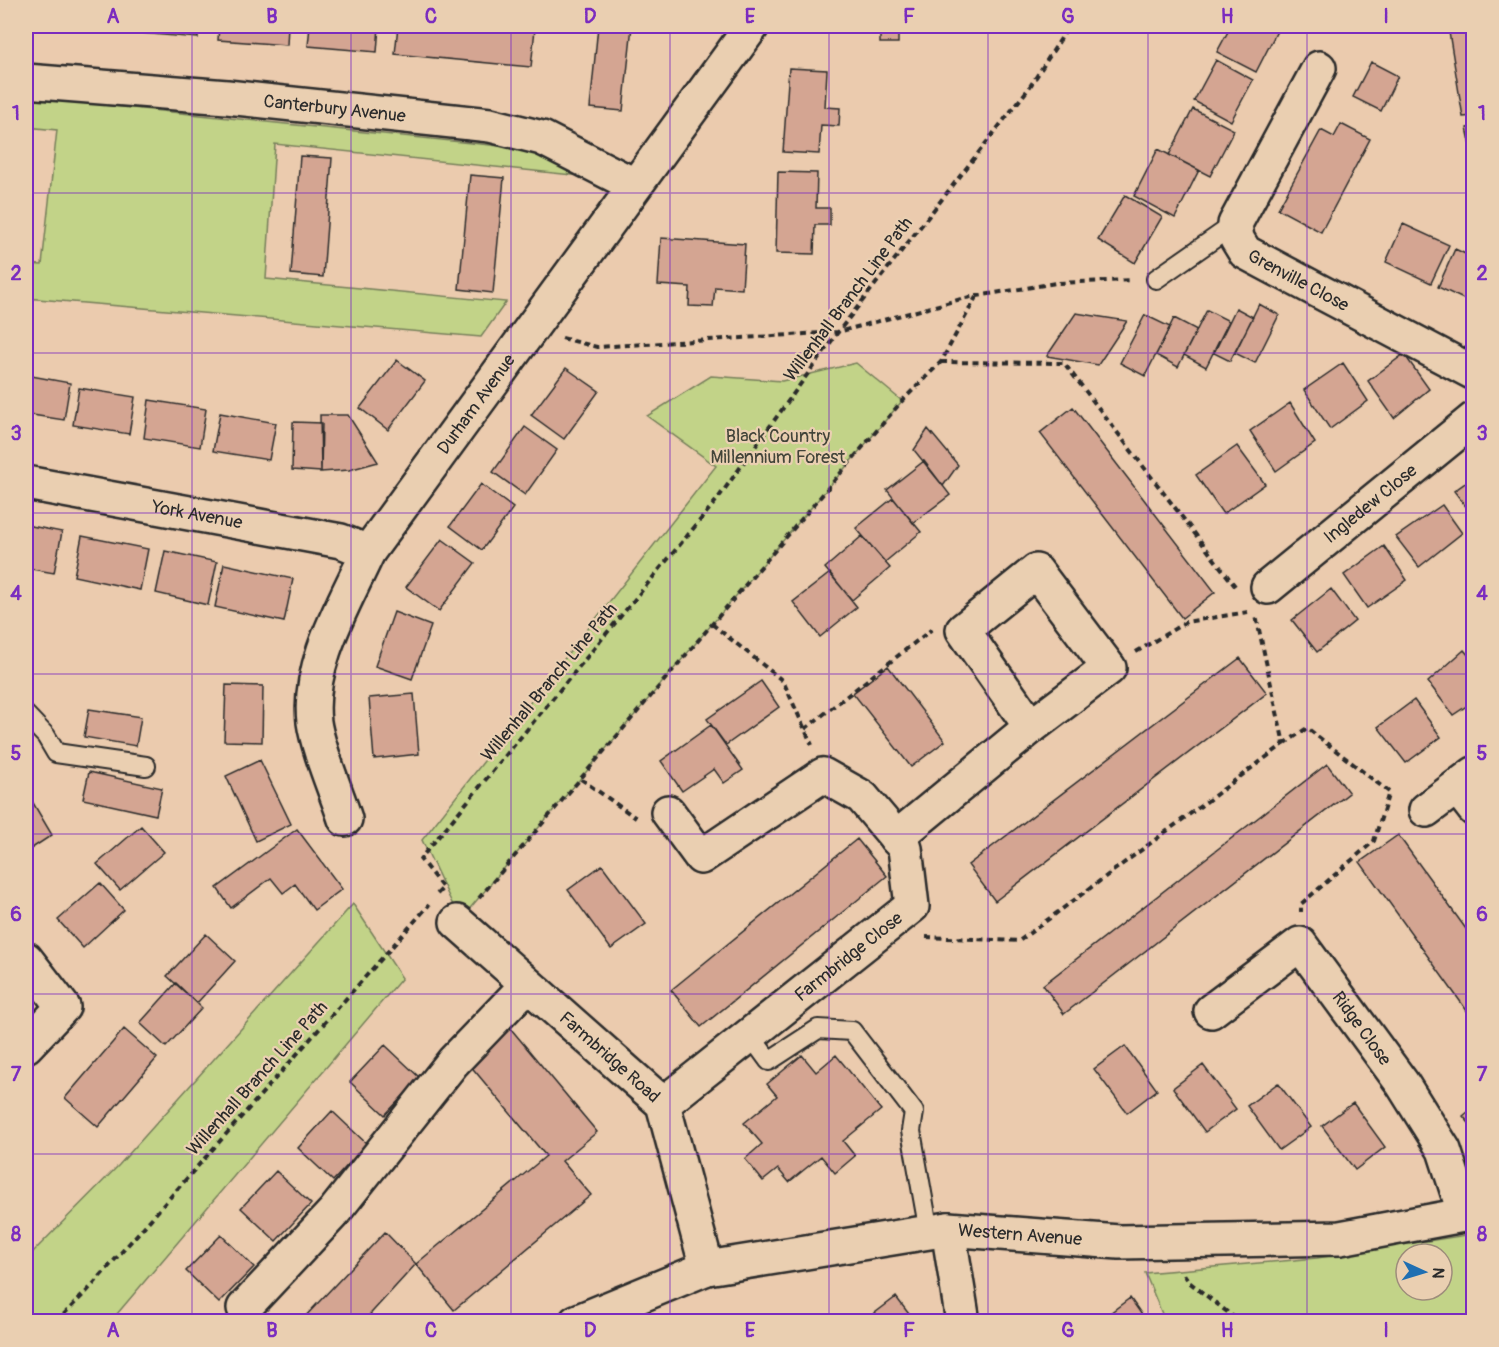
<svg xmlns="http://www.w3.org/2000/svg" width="1499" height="1347" viewBox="0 0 1499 1347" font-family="Pangolin,sans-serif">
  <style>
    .green { fill: #c2d388; stroke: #767f5a; stroke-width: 1.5; fill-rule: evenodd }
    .building { fill: #d4a592; stroke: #2b2b2b; stroke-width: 1.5 }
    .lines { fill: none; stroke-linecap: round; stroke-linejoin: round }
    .service-casing { stroke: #2b2b2b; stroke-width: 22 }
    .minor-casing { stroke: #2b2b2b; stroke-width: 38 }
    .path { stroke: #2b2b2b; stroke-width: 4; stroke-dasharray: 6 4.5; stroke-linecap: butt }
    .service { stroke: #eacfb1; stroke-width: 18 }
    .minor { stroke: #eacfb1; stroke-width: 33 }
    .grid { fill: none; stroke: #7b2cbf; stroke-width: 1.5; stroke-opacity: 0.55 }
    .labels { text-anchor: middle; stroke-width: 4.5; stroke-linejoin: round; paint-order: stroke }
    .street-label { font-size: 18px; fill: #2b2b2b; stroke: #eacfb1 }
    .park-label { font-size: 18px; fill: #424439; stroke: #eacfb1 }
    .neatline { fill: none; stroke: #7b2cbf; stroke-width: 2 }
    .grid-label { font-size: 20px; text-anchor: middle; font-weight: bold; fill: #7b2cbf }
  </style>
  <rect width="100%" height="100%" fill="#ebcbae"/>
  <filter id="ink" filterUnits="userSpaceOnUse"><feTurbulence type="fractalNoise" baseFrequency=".0167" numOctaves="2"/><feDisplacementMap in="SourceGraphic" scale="12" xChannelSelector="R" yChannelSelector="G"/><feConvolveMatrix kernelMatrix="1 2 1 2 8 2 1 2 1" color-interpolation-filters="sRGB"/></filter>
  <g filter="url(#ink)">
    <path class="green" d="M26,97L528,149L582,176L275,144L266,279L506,302L481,337L26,298V264L42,265L57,130L26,127Z
      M856,363L902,401L460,920L422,840L716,466L647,416L711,376L782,381Z
      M353,904L402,978L111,1321H26V1259L119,1165Z
      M1473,1234V1321H1165L1145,1273L1317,1258ZM1406,1254H1442V1290H1406Z"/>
    <path class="building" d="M44,26H113L112,32Z
      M129,26H199L198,38L129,32Z
      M219,26H288L287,45L218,40Z
      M310,26H379L377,52L308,46Z
      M398,26H501L535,29L531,67L395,54Z
      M598,26H632L623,111L590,108Z
      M880,26H898V43H880Z
      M1231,26H1272L1278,29L1256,72L1217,52Z
      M1448,26H1474V116L1463,117Z
      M1216,60L1253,80L1231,121L1194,101Z
      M1371,62L1398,76L1381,111L1353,97Z
      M789,68L827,70L825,107L840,108L839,126L821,125L819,154L783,152Z
      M1193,109L1234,130L1210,176L1169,155Z
      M1341,124L1370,139L1321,232L1278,209L1321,130L1334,137Z
      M1474,126V159L1467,128Z
      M1158,149L1199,170L1175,218L1134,196Z
      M300,156L332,158L323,277L291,274Z
      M778,172L817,173L816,208H830V225H815L814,254L776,253Z
      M470,175L504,178L493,293L459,289Z
      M1125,195L1162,217L1135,263L1098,240Z
      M1403,224L1449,245L1431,283L1386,262Z
      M661,238L745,244L742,289L715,287L713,307L689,306L690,287L658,285Z
      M1455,249L1474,258V304L1438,287Z
      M1259,304L1279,315L1255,363L1235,353Z
      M1236,308L1253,317L1230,361L1214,353Z
      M1207,310L1229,321L1206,367L1184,355Z
      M1076,313L1127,321L1098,365L1047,356Z
      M1145,315L1170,327L1145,376L1120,363Z
      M1174,318L1197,330L1178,367L1156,355Z
      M1404,354L1429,389L1394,418L1368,381Z
      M397,360L425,381L388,430L360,408Z
      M1343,363L1368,401L1330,429L1304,390Z
      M566,368L599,391L564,439L531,415Z
      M26,375L70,383L64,420L26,414Z
      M79,388L135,397L129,434L73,425Z
      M149,400L206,409L200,447L144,438Z
      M1290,403L1315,443L1276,471L1250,431Z
      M1073,407L1215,592L1182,618L1040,433Z
      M220,413L276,423L269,460L213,451Z
      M320,415H348L378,462L349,470L321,472Z
      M293,422L322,423L321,472L292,470Z
      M525,427L557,450L525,495L493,472Z
      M928,429L958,465L943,486L914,450Z
      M1237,446L1265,484L1223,514L1196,475Z
      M924,461L950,495L913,523L887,490Z
      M1474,477V517L1454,491Z
      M481,484L513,508L482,550L450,526Z
      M893,498L921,532L885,562L856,528Z
      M1442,505L1462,533L1419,567L1396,537Z
      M26,525L62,532L54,573L26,568Z
      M82,536L148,549L140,590L74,576Z
      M862,536L890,568L852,600L825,568Z
      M442,539L475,563L439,611L406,587Z
      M1384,546L1407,580L1367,608L1344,575Z
      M165,551L217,562L208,605L156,593Z
      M224,564L293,579L284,622L215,607Z
      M830,573L857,607L820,637L793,602Z
      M1331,589L1355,621L1317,652L1292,620Z
      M394,612L431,626L412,679L375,666Z
      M1464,650L1474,662V701L1453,715L1428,682Z
      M1240,658L1267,693L995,901L968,865Z
      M888,666L945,741L911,767L853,693Z
      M761,681L779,707L726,745L707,719Z
      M226,685L263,686L262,742L224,741Z
      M414,694L419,754L374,759L369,698Z
      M1414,700L1441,737L1406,763L1378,727Z
      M89,709L141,717L136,746L84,737Z
      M711,725L743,770L724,783L714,769L682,791L661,761Z
      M260,760L291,824L256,841L226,776Z
      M1327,764L1349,793L1064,1014L1043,985Z
      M89,772L162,788L156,815L83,799Z
      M26,791L52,835L26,852Z
      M141,826L164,852L120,890L97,864Z
      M297,829L342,889L314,910L295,884L283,893L271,878L231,908L217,888Z
      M1398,835L1474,940V1013L1470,1015L1360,862Z
      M857,839L887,876L701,1027L671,990Z
      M602,865L646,924L611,949L568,890Z
      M100,883L124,910L83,948L58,920Z
      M206,934L235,961L197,1003L167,976Z
      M176,983L202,1008L166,1047L140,1023Z
      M506,1023L597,1132L562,1161L591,1195L454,1310L416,1264L546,1156L464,1058Z
      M124,1029L157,1058L98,1127L65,1098Z
      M385,1045L420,1078L385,1115L350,1082Z
      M1125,1046L1157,1090L1127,1113L1094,1069Z
      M802,1055L816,1072L836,1055L881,1110L843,1141L855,1156L835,1173L821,1156L789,1182L778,1169L763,1181L745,1159L762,1144L744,1123L777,1096L767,1084Z
      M1203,1065L1236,1109L1205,1132L1173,1088Z
      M1278,1083L1311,1127L1279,1150L1247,1106Z
      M1353,1103L1385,1147L1355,1170L1322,1126Z
      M1474,1107V1129L1463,1116Z
      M332,1111L367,1144L333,1181L298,1148Z
      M276,1171L311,1204L276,1241L241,1208Z
      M385,1232L416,1264L363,1322H300Z
      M221,1235L254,1267L219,1303L186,1271Z
      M896,1297L915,1322H863Z
      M1130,1298L1147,1322H1098Z"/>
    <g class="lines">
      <g class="service-casing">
        <path id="service" d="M1156,279L1235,224
          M26,715L46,736L56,753L146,766
          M750,1035L769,1061L818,1029L852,1031L914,1112L911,1131L929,1232"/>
      </g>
      <g class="minor-casing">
        <g id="minor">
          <path id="s1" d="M1319,68L1235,224L1237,239L1245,252L1474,373"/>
          <path id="s2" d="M26,81L227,97L490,125L542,138L634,185"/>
          <path id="s3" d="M26,483L341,541L368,552"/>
          <path id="s4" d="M1268,587L1474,419"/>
          <path d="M1457,787L1474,809"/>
          <path d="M1426,810L1474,774"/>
          <path id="s5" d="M345,819C336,791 318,750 314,722C307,664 345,603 368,552L752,26"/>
          <path d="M896,838L1031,727L1109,668L1036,571L963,630L1031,727"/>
          <path id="s6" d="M457,922L663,1104L707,1268"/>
          <path d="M26,959L63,1007L26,1046"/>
          <path id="s7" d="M1211,1011L1300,944L1402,1083L1444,1150L1465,1215"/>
          <path id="s8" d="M663,1104L912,906L905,848L862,797L823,775L701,857L668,812"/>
          <path d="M948,1229L963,1322"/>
          <path d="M244,1308L334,1212L453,1062L527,985"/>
          <path id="s9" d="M576,1322L707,1268L948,1229L1119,1242L1340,1238L1474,1213"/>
        </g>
      </g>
      <path class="path" d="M562,338L597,347L838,332L965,298L1056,283L1132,280
        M941,362L1064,363L1235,586
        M712,624L783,681L812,745
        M1136,652L1186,622L1248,612
        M805,729L932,629
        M1284,744L1307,728L1389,792L1374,841L1301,904V912
        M581,779L636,818
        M437,894L443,888L420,859L716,501L838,332L1029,88L1069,26
        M479,898L902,401L941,362L976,297
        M926,937L1019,941L1284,744L1256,616
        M1184,1274L1189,1282L1240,1322
        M56,1322L88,1290L429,905"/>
      <use href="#service" class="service"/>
      <use href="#minor" class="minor"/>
    </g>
  </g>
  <path class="grid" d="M192,26V1322M351,26V1322M511,26V1322M670,26V1322M829,26V1322M988,26V1322M1148,26V1322M1307,26V1322M26,193H1474M26,353H1474M26,513H1474M26,674H1474M26,834H1474M26,994H1474M26,1154H1474"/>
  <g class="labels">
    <g class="street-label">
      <text dy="6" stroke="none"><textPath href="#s2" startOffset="310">Canterbury Avenue</textPath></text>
      <text dy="6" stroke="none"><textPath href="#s1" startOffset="268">Grenville Close</textPath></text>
      <text transform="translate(848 299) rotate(-53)" y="6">Willenhall Branch Line Path</text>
      <text dy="6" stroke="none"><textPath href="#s5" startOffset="466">Durham Avenue</textPath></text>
      <text dy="6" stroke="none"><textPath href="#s4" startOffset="132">Ingledew Close</textPath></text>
      <text dy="6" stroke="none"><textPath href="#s3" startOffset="174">York Avenue</textPath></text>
      <text transform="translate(549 682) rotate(-50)" y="6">Willenhall Branch Line Path</text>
      <text dy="6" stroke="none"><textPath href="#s8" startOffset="237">Farmbridge Close</textPath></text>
      <text dy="6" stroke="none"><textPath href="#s7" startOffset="216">Ridge Close</textPath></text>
      <text dy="6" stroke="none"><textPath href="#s6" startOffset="204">Farmbridge Road</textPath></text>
      <text transform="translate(257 1078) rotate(-48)" y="6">Willenhall Branch Line Path</text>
      <text dy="6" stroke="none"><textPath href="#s9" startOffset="458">Western Avenue</textPath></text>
    </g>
    <g class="park-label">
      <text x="778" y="442">Black Country<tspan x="778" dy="21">Millennium Forest</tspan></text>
    </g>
  </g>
  <rect width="1499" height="1347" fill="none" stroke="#eacfb1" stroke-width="66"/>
  <g transform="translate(1424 1272) rotate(94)"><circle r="28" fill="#eacfb1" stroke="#9e8d7b" stroke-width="1.5"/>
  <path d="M0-4.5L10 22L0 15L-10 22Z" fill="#1f6fb2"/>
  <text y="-9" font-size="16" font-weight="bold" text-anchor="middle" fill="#2b2b2b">N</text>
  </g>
  <rect x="33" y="33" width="1433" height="1281" class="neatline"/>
  <g class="grid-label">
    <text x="113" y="23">A</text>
    <text x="272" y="23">B</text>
    <text x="431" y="23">C</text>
    <text x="590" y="23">D</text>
    <text x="750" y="23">E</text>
    <text x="909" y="23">F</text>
    <text x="1068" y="23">G</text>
    <text x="1227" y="23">H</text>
    <text x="1386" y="23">I</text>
    <text x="16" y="120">1</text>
    <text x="1482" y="120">1</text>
    <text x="16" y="280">2</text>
    <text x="1482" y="280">2</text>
    <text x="16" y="440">3</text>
    <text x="1482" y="440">3</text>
    <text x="16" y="600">4</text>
    <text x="1482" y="600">4</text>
    <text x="16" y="760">5</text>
    <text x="1482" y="760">5</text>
    <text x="16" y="921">6</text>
    <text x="1482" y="921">6</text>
    <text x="16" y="1081">7</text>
    <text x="1482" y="1081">7</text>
    <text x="16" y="1241">8</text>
    <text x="1482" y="1241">8</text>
    <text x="113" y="1337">A</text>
    <text x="272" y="1337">B</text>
    <text x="431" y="1337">C</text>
    <text x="590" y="1337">D</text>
    <text x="750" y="1337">E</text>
    <text x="909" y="1337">F</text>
    <text x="1068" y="1337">G</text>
    <text x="1227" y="1337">H</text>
    <text x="1386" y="1337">I</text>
  </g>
</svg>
